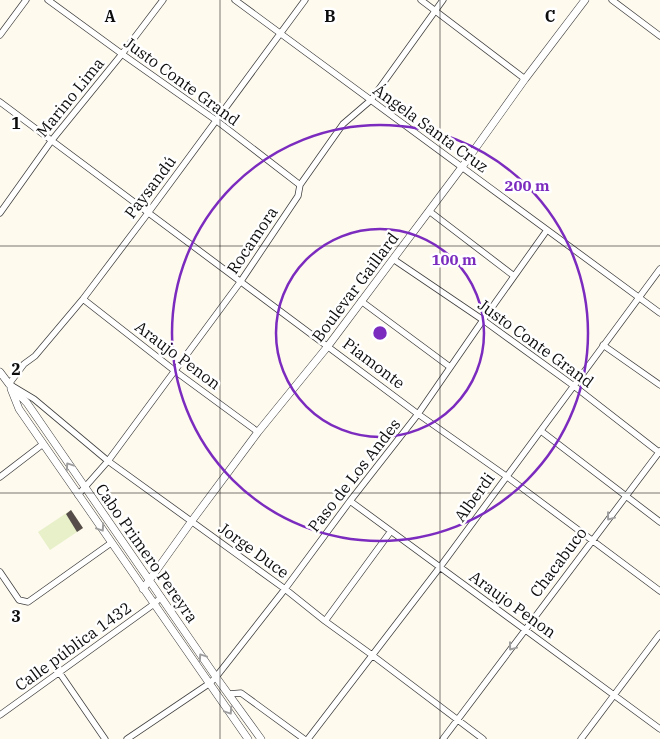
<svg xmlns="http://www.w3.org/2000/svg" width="660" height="739" viewBox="0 0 660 739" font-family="'IBM Plex Serif',serif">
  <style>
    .pitch { fill: #e7f0c9 }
    .building { fill: #564d4a }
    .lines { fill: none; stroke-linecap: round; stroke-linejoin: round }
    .minor-casing { stroke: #404040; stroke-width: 7 }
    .tertiary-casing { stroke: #404040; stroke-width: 8 }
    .minor { stroke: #fff; stroke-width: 5.5 }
    .tertiary { stroke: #fff; stroke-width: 7 }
    .oneway { stroke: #9e9e9e }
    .grid { fill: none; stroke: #0d0d0d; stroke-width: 1; stroke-opacity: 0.55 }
    .ring { fill: none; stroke: #7b2cbf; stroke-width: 2.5 }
    .labels { text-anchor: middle; stroke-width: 5; stroke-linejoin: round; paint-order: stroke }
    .street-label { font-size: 16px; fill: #0d0d0d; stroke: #fff }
    .grid-label { font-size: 16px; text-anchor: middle; font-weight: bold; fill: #0d0d0d; stroke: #fff; stroke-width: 5; stroke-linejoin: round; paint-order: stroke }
    .centre { fill: #7b2cbf; stroke: #fff; stroke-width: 2.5 }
    .ring-label { font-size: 15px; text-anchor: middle; font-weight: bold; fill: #7b2cbf; stroke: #fff; stroke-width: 5; stroke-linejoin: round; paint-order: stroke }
  </style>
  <rect width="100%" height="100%" fill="#fffaee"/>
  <path class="pitch" d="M71,510L83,528L50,550L38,532Z"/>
  <path class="building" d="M71,510L83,528L77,532L66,514Z"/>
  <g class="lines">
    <g class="minor-casing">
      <path id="minor" d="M48,0L122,54L217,121L300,185
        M235,0L660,313
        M305,0L148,213L83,299L35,356L24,364L9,384L34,399L108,461L285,589L325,621L372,655L483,739
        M421,0L525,79
        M612,0L660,36
        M0,35L26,0
        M0,102L418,414L506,476L660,591
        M429,211L514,276
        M0,213L52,140L122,54L163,0
        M393,259L483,320L574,386L660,453
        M83,299L175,371L258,432
        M361,301L450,367
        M603,345L660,385
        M541,431L660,522
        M0,477L43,444
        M78,495L108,461L241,281L298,196L300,185L343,124L371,100L443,0
        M350,501L660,729
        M0,572L19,600L28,602L111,543
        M325,621L391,531
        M59,672L105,739
        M229,694L241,693L304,739
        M0,715L154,604L161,597
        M127,739L210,683L216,677L285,589L350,501L418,414L483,320L547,230
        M308,739L440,567L660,269
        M443,739L660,451
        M581,739L660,634"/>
    </g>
    <g class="tertiary-casing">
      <path id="tertiary" d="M0,372L9,384L27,403L216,677L261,739
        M11,389L19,409L248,739
        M143,589L191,522L258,432L328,346L429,211L462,167L525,79L585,0"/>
    </g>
    <use href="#minor" class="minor"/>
    <use href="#tertiary" class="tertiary"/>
  </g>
  <defs><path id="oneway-chevron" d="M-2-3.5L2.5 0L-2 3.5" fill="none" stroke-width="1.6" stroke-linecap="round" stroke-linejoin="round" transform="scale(1.25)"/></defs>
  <g class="oneway">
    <use href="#oneway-chevron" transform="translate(69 466) rotate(-124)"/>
    <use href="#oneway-chevron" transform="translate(610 517) rotate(127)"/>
    <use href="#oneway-chevron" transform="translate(101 528) rotate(56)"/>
    <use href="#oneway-chevron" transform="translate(512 647) rotate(127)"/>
    <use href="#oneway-chevron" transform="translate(202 657) rotate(-124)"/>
    <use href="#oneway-chevron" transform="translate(229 711) rotate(56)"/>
  </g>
  <path class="grid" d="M220,0V739M440,0V739M0,246H660M0,493H660"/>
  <g class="ring">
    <circle cx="380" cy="333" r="104"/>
    <circle cx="380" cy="333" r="208"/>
  </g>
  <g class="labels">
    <g class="street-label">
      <text transform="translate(182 81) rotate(36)" y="6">Justo Conte Grand</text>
      <text transform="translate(70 97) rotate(-51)" y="6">Marino Lima</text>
      <text transform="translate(431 128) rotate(36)" y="6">Ángela Santa Cruz</text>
      <text transform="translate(150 187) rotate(-53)" y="6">Paysandú</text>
      <text transform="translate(252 240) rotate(-56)" y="6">Rocamora</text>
      <text transform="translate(355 287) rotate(-53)" y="6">Boulevar Gaillard</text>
      <text transform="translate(536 343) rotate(36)" y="6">Justo Conte Grand</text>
      <text transform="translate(178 355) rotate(37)" y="6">Araujo Penon</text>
      <text transform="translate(374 363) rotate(37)" y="6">Piamonte</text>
      <text transform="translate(354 475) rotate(-52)" y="6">Paso de Los Andes</text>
      <text transform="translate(474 497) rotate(-54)" y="6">Alberdi</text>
      <text transform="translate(254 550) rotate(36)" y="6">Jorge Duce</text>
      <text transform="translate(147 553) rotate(55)" y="6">Cabo Primero Pereyra</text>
      <text transform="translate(558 562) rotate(-53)" y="6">Chacabuco</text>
      <text transform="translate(513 604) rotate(36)" y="6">Araujo Penon</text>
      <text transform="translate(73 646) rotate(-36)" y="6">Calle pública 1432</text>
    </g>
  </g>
  <g class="grid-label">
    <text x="110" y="22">A</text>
    <text x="330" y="22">B</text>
    <text x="550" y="22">C</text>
    <text x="16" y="129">1</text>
    <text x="16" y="375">2</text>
    <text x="16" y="622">3</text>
  </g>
  <circle cx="380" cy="333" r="8" class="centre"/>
  <g class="ring-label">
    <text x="527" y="191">200 m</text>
    <text x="454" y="265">100 m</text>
  </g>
</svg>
